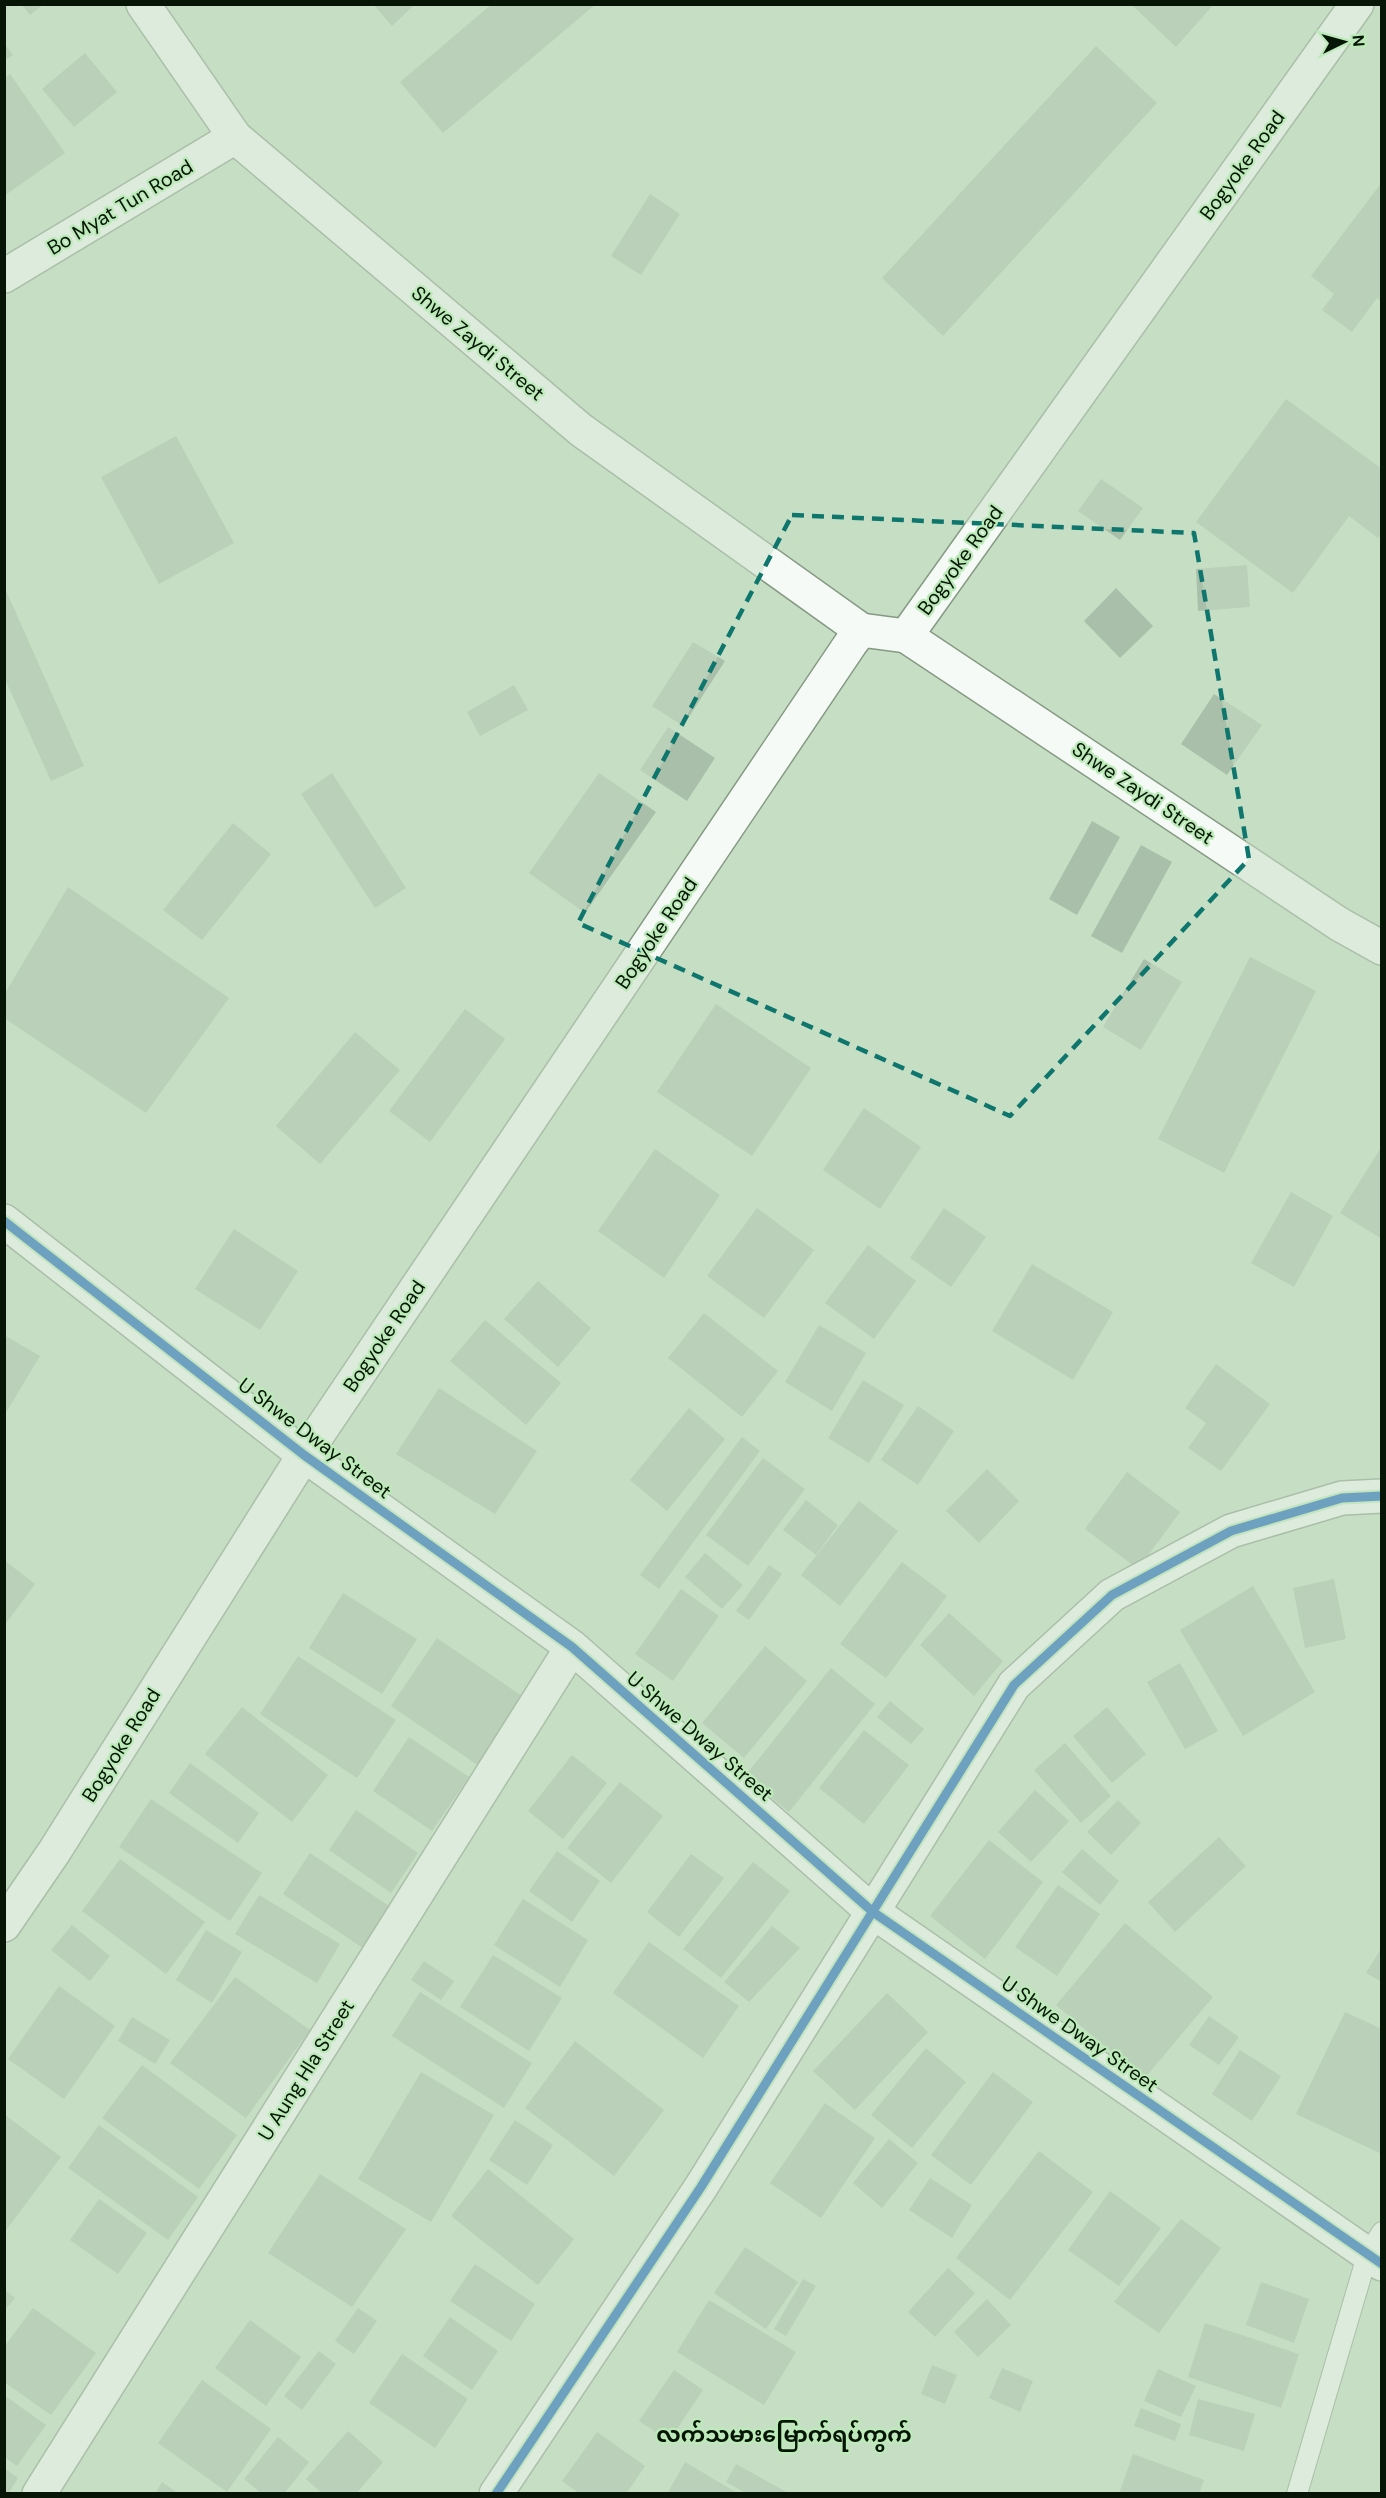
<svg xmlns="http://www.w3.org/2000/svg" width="1386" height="2498" viewBox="0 0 1386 2498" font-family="'DM Sans','Noto Sans Myanmar',sans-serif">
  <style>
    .building { fill: #aabfa9 }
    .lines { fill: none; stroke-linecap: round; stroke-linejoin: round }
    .service-casing { stroke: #869984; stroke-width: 22 }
    .minor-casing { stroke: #869984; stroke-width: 36 }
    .tertiary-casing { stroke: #869984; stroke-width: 36 }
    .primary-casing { stroke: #869984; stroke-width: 36 }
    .service { stroke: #f6faf6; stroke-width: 20 }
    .minor { stroke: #f6faf6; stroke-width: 33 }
    .tertiary { stroke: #f6faf6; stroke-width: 33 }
    .primary { stroke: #f6faf6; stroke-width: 33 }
    .cycleway-casing { stroke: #bceab9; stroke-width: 13 }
    .cycleway { stroke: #0057b8; stroke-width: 9 }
    .marked { fill: none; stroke: #0f766e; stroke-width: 4.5; stroke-dasharray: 12 8; stroke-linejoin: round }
    .labels { text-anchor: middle; stroke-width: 4.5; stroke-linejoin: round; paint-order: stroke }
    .street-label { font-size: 20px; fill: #061505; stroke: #bceab9 }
    .quarter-label { font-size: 22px; font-weight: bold; fill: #061505; stroke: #bceab9 }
  </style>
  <rect width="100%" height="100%" fill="#c6dfc4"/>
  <path class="building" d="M21,4H44L30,15Z
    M373,4H415L392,26Z
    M492,4H596L443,133L400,82Z
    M1131,4H1214L1176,47Z
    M4,43L13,55L4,61Z
    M1096,46L1157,103L943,336L882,278Z
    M85,53L117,92L74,127L42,89Z
    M10,74L65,153L4,196V78Z
    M1382,182V302L1377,298L1352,332L1322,310L1334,294L1311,276Z
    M650,194L680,214L641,275L611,256Z
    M1286,399L1382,469V533L1378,538L1349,516L1293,593L1196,522Z
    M176,436L234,543L159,584L101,477Z
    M1101,479L1143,508L1120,540L1078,511Z
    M1247,565L1250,607L1198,611L1196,569Z
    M4,586L84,766L51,781L4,677Z
    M1116,588L1153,626L1120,658L1084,621Z
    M693,642L725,661L683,726L652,706Z
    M514,685L528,710L480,736L467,712Z
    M1214,694L1262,725L1227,775L1181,744Z
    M668,727L715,758L687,801L640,770Z
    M332,773L406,888L375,908L301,794Z
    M599,773L656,812L585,913L529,873Z
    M1092,821L1120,837L1077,915L1049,899Z
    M233,823L271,854L202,940L163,910Z
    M1141,845L1172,862L1122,953L1091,936Z
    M68,887L229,998L146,1113L4,1018V995Z
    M1250,957L1316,991L1224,1173L1158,1139Z
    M1144,959L1182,982L1141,1050L1103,1027Z
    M716,1004L811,1068L752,1156L657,1092Z
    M465,1009L505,1039L430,1142L389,1111Z
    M355,1032L400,1070L320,1164L276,1126Z
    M864,1108L921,1147L880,1209L823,1170Z
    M1382,1146V1239L1340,1213Z
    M655,1149L720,1195L664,1278L598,1231Z
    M1291,1192L1333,1216L1294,1287L1251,1263Z
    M757,1208L814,1250L764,1318L707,1276Z
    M944,1208L986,1237L951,1287L910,1258Z
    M234,1229L298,1271L260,1330L195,1289Z
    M868,1245L916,1281L874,1339L825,1303Z
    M1032,1264L1113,1312L1073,1380L992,1331Z
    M538,1281L591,1328L558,1367L504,1319Z
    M704,1313L778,1371L742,1417L668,1358Z
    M485,1320L561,1383L526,1425L450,1361Z
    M819,1325L866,1353L832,1411L785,1382Z
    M4,1335L40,1356L4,1416Z
    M1216,1364L1270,1404L1221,1471L1188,1448L1206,1423L1185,1408Z
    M863,1380L904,1405L869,1463L828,1438Z
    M439,1388L537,1451L495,1514L396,1454Z
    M918,1406L954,1431L918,1485L881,1460Z
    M689,1408L725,1439L667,1511L630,1480Z
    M742,1437L760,1451L659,1589L640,1575Z
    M763,1458L805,1489L748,1566L706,1535Z
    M987,1469L1019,1501L979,1543L946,1511Z
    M1127,1472L1180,1512L1138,1569L1085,1529Z
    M806,1500L838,1525L816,1555L783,1530Z
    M859,1501L898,1531L840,1606L801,1575Z
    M705,1553L743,1585L722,1609L685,1577Z
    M4,1560L35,1584L4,1626Z
    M902,1562L947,1596L886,1678L840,1644Z
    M769,1565L782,1574L749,1620L736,1611Z
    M1334,1579L1346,1639L1305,1648L1293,1588Z
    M1253,1586L1315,1692L1243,1736L1180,1630Z
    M681,1589L719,1616L673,1681L635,1654Z
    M343,1593L417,1639L382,1694L309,1648Z
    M949,1613L1003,1661L974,1696L920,1645Z
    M437,1638L525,1698L479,1766L391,1706Z
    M765,1646L807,1681L744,1758L702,1723Z
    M298,1656L396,1720L357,1778L260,1714Z
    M1180,1663L1218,1731L1185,1749L1147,1682Z
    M831,1668L875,1704L789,1812L745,1776Z
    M890,1701L924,1729L911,1744L877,1717Z
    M242,1707L328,1775L292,1822L205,1754Z
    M1107,1707L1146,1754L1112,1783L1073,1736Z
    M864,1730L909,1765L864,1824L819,1788Z
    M409,1737L469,1777L432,1831L373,1791Z
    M1065,1743L1111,1796L1081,1823L1034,1770Z
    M572,1755L607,1783L563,1839L528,1811Z
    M190,1763L259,1813L238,1843L169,1793Z
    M620,1782L663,1816L611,1883L567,1848Z
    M1035,1790L1069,1821L1031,1862L998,1832Z
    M151,1799L262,1873L230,1921L119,1847Z
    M1118,1800L1141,1823L1111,1855L1087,1832Z
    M356,1810L418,1853L391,1893L329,1850Z
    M1219,1837L1246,1866L1175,1932L1148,1902Z
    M989,1840L1043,1882L985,1959L930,1916Z
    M1082,1849L1119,1881L1100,1905L1062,1872Z
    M557,1851L600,1881L572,1922L529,1891Z
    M310,1853L392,1908L364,1949L283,1894Z
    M691,1854L724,1878L679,1937L647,1912Z
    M120,1859L205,1922L166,1974L82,1911Z
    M753,1862L790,1891L721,1978L683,1949Z
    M1058,1885L1100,1914L1057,1976L1015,1947Z
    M259,1895L340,1944L317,1983L235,1934Z
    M523,1899L588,1940L560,1987L494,1945Z
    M1125,1923L1213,1997L1144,2079L1056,2005Z
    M72,1925L110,1956L90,1981L51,1950Z
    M772,1926L800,1948L749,2002L724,1982Z
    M206,1930L242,1952L212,2003L176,1980Z
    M649,1942L739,2006L703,2058L613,1993Z
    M1382,1947V1982L1366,1973Z
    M493,1955L562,1998L529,2051L460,2007Z
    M424,1961L454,1981L441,2000L411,1980Z
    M235,1977L310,2030L246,2118L170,2063Z
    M59,1986L115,2026L64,2099L8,2059Z
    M420,1992L532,2063L504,2108L392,2036Z
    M887,1993L928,2032L855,2110L813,2071Z
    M1345,2012L1382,2029V2154L1296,2114Z
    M1209,2016L1239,2037L1219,2065L1189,2045Z
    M132,2017L170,2040L155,2064L118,2041Z
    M575,2041L664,2110L614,2176L525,2108Z
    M926,2048L966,2082L912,2148L871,2115Z
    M1240,2050L1281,2076L1252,2121L1212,2094Z
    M142,2065L237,2135L199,2189L102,2118Z
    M421,2072L494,2115L431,2222L358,2179Z
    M993,2072L1033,2102L971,2185L931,2155Z
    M825,2103L875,2138L821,2218L770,2183Z
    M4,2114L61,2157L4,2233Z
    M515,2120L553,2145L527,2185L489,2160Z
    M99,2125L198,2197L168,2240L68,2168Z
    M889,2139L918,2163L882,2208L853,2183Z
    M1039,2151L1093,2192L1010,2300L956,2258Z
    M488,2169L574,2239L538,2285L451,2216Z
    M320,2174L406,2229L352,2307L268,2253Z
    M930,2178L972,2205L952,2238L909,2210Z
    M1110,2191L1161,2228L1119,2286L1068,2250Z
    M99,2199L147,2233L118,2274L70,2240Z
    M1181,2219L1221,2248L1159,2333L1114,2302Z
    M745,2247L798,2282L766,2329L714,2293Z
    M475,2264L535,2304L511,2341L450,2301Z
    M948,2268L975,2293L935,2337L908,2312Z
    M803,2279L816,2286L786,2336L774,2329Z
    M1261,2282L1309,2299L1294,2343L1246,2325Z
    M4,2289L15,2298L4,2311Z
    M987,2299L1011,2325L978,2357L954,2332Z
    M709,2300L796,2352L764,2405L677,2352Z
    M33,2308L96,2353L51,2415L4,2382V2347Z
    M358,2308L377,2321L354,2354L335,2341Z
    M450,2317L498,2351L472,2390L423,2356Z
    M250,2320L301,2357L266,2406L215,2368Z
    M1205,2323L1299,2354L1281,2408L1188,2377Z
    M319,2351L336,2364L302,2410L284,2396Z
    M402,2354L468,2399L435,2448L369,2403Z
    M932,2365L957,2375L945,2404L921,2394Z
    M1002,2368L1033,2381L1020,2412L989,2398Z
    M1158,2369L1196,2386L1181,2417L1144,2401Z
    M674,2370L703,2390L669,2441L639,2421Z
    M202,2380L271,2429L227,2492L158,2443Z
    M4,2395L46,2425L17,2466L4,2457Z
    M1198,2399L1255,2414L1244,2451L1189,2435Z
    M1141,2408L1181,2424L1175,2441L1134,2426Z
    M348,2431L383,2462L356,2494H323L306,2479Z
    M597,2432L645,2466L626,2494H580L562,2481Z
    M278,2437L309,2462L284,2494H262L244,2479Z
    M1133,2454L1204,2480L1199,2494H1119Z
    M685,2462L739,2494H667Z
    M736,2464L790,2494H747L726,2482Z
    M4,2468L18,2478L8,2494H4Z
    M162,2482L179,2494H155Z"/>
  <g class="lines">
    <g class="service-casing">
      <path id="service" d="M1297,2494L1367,2256L1382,2232"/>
    </g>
    <g class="minor-casing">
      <path id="minor" d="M143,4L235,137L581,430L861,630
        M906,636L1339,924L1382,948
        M4,1221L304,1455L572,1647L873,1912L1382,2264
        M39,2494L572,1647
        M496,2494L701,2187L1014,1685L1112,1595L1231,1531L1342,1498L1382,1496"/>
    </g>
    <g class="tertiary-casing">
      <path id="tertiary" d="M4,276L235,137"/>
    </g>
    <g class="primary-casing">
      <path id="primary" d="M4,1925L54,1852L304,1455L851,643L861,630L906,636L1357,4"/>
    </g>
    <use href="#service" class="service"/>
    <use href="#minor" class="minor"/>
    <use href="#tertiary" class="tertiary"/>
    <use href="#primary" class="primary"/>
    <g class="cycleway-casing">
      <path id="cycleway" d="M4,1221L304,1455L572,1647L873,1912L1382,2264
        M496,2494L701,2187L1014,1685L1112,1595L1231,1531L1342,1498L1382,1496"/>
    </g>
    <use href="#cycleway" class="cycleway"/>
  </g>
  <path d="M0 0H1386V2498H0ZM792,515L1194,533L1249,859L1010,1116L578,923Z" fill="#c6dfc4" fill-opacity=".55" fill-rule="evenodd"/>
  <path class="marked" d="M792,515L1194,533L1249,859L1010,1116L578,923Z"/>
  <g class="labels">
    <g class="street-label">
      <text transform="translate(1242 165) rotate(-54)" y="7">Bogyoke Road</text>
      <text transform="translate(120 207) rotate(-31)" y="7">Bo Myat Tun Road</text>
      <text transform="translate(478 343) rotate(40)" y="7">Shwe Zaydi Street</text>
      <text transform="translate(960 560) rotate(-54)" y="7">Bogyoke Road</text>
      <text transform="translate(1143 793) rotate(34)" y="7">Shwe Zaydi Street</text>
      <text transform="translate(656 933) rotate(-56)" y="7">Bogyoke Road</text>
      <text transform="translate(384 1336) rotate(-56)" y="7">Bogyoke Road</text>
      <text transform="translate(315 1438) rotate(37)" y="7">U Shwe Dway Street</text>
      <text transform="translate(700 1736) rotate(41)" y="7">U Shwe Dway Street</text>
      <text transform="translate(121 1745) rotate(-58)" y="7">Bogyoke Road</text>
      <text transform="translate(1080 2034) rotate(35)" y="7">U Shwe Dway Street</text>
      <text transform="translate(306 2070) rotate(-58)" y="7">U Aung Hla Street</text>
    </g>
    <g class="quarter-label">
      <text x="784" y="2442">လက်သမားမြောက်ရပ်ကွက်</text>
    </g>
  </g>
  <rect width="1386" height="2498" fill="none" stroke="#061505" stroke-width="12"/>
  <g transform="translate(1344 42) rotate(85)" stroke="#bceab9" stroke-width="4.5" paint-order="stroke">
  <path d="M0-4.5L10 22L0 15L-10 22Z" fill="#061505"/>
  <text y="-9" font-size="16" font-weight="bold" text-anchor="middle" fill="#061505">N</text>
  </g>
</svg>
